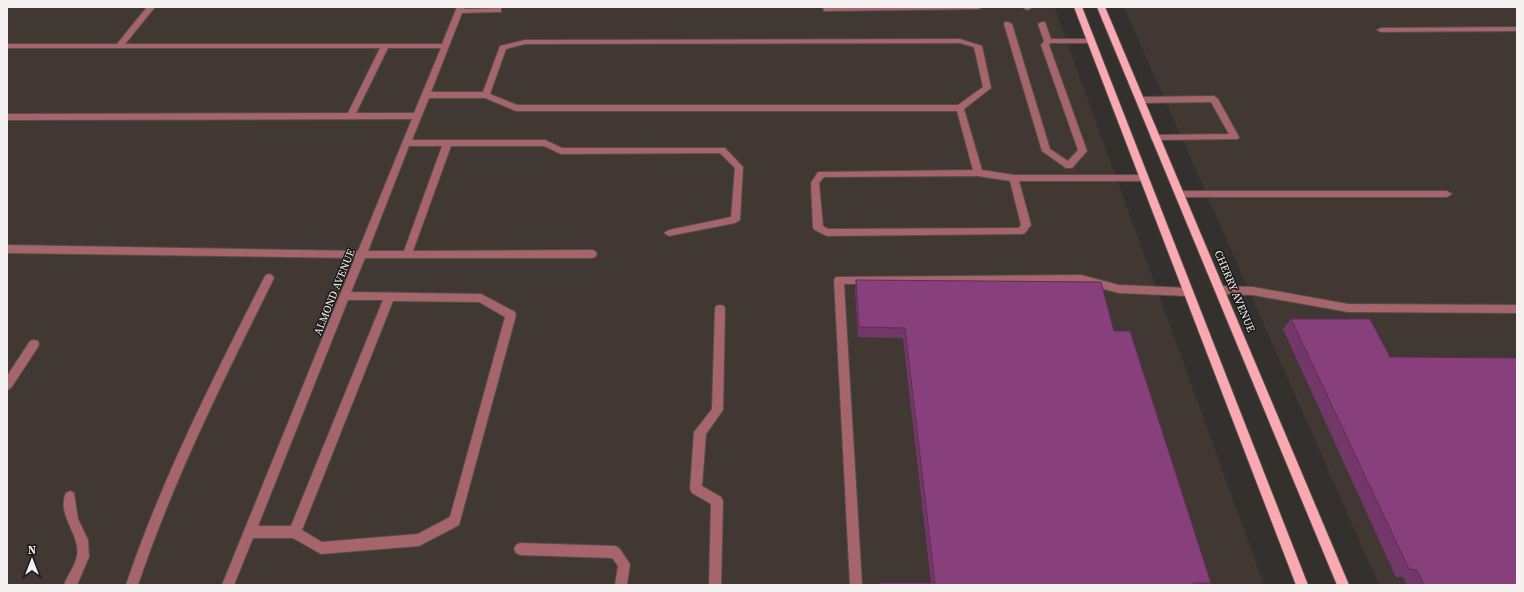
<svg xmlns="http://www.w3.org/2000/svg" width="1524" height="592" viewBox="0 0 1524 592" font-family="'Source Serif 4',serif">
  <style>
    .built { fill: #423833 }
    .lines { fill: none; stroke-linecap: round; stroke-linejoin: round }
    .minor-casing { stroke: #534f4d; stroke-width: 2 }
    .major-casing { stroke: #534f4d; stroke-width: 2 }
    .minor { fill: #a5656a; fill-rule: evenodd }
    .major { fill: #f9a9af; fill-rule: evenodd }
    .wall { fill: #74376a }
    .building { fill: #87407b; stroke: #5e2d56 }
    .labels { text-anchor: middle; stroke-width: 3; stroke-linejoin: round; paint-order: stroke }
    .street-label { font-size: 11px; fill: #f4f1f0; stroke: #1a1818 }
  </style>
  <rect width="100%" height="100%" fill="#34302e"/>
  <path class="built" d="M7,7H1054L1264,585H7Z
    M1124,7H1517V585H1379Z"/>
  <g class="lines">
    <g class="minor-casing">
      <path id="minor" d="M147,7H155L125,44H442L457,7H465L464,9L501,8V12H498L462,13L431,92H483L500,46L525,40L960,39L982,46L991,88L964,109L982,170L1014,175H1144L1148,178L1144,181H1019L1031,225L1025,233L1022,234L827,236L815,230L813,228L811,183L818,172L973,170L957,111H516L485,98H429L412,140H545L562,148H725L743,167L740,220L735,223L669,236L664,233L669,230L731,217L735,168L720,153L561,154L544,146H451L413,251L592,250L595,251L597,254L595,257L592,258H365L351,292L481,294L515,312L516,315L459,525L419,546L321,554L293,538H253L234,585H222L355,258L7,253V245L358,251L412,119L7,120V114L348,113L380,48H7V44H117ZM960,43L974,47L983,87L958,105H517L490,94L506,49L525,44ZM388,48H441L414,113H356ZM409,146H442L404,251H368ZM978,176L1010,181L1021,225L1019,228L828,229L823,226L819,183L824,177ZM348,300H383L291,526H258ZM393,301L479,302L505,317L450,517L418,534L322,542L302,530Z
        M823,7H983L979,9L827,11H824Z
        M1022,7H1030L1031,8L1027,10Z
        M1005,22H1008L1012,24L1050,149L1068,161L1078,150L1041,45L1044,41L1038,24L1042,22H1045L1051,39H1091L1095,41L1091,43H1050L1049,45L1087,151L1072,168H1066L1042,151L1004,24Z
        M1517,27V31L1381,32L1377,30L1381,28Z
        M1214,96L1218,99L1239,137L1238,139L1152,140L1151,138L1152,136L1155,135L1229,134L1211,102L1141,103L1137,100L1141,97Z
        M1180,191H1447L1452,194L1447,197H1180L1175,194Z
        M269,274L272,275L274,278C224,379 174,478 138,585H126C162,478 213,379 264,278L266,275Z
        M1081,275L1119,285L1188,288L1192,289L1193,292L1192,295L1188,296L1119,293L1081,283L844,284L862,585H850L834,280L836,277Z
        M1221,286L1253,287L1348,304L1517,305V313L1348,312L1253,295L1221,294L1217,293L1216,290L1217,287Z
        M720,305L724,306L725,309L723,410L706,434L702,486L721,497L723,501L721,585H709L711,504L692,493L690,489L694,432L712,409L715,309L716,306Z
        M34,340L38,341L39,344L38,347L11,388L7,390V376L30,341Z
        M70,491L74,493L78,519L88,540L89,557L77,585H64C67,576 75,566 77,556C81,535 56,515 66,493Z
        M520,543L615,546L619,548L630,564L627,585H615L618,566L612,558L520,555L516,553L514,549L516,545Z"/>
    </g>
    <g class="major-casing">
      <path id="major" d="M1074,7H1082L1308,585H1296Z
        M1097,7H1105L1349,585H1337Z"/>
    </g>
    <use href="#minor" class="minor"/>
    <use href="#major" class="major"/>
  </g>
  <path class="wall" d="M856,280L1114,331L1211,583L1208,585H878L879,583H931L903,338L858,337L855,291Z
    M1291,319L1517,585H1407L1403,577H1396L1283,329Z"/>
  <path class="building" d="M856,280L1101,282L1114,331H1130L1211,583H1193L1194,585H879V583H935L905,328L859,327Z
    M1291,319H1370L1390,357L1517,358V585H1424L1417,570L1409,569Z"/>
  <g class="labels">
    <g class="street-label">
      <text transform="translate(1235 291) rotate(67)" y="4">CHERRY AVENUE</text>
      <text transform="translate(334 292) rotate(-68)" y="4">ALMOND AVENUE</text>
    </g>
  </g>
  <rect width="1524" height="592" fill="none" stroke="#f4f1f0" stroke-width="16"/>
  <g transform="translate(32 560)" stroke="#1a1818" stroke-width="3" paint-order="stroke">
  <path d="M0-3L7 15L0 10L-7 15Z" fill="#f4f1f0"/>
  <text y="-6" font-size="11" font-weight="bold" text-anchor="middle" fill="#f4f1f0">N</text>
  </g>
</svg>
